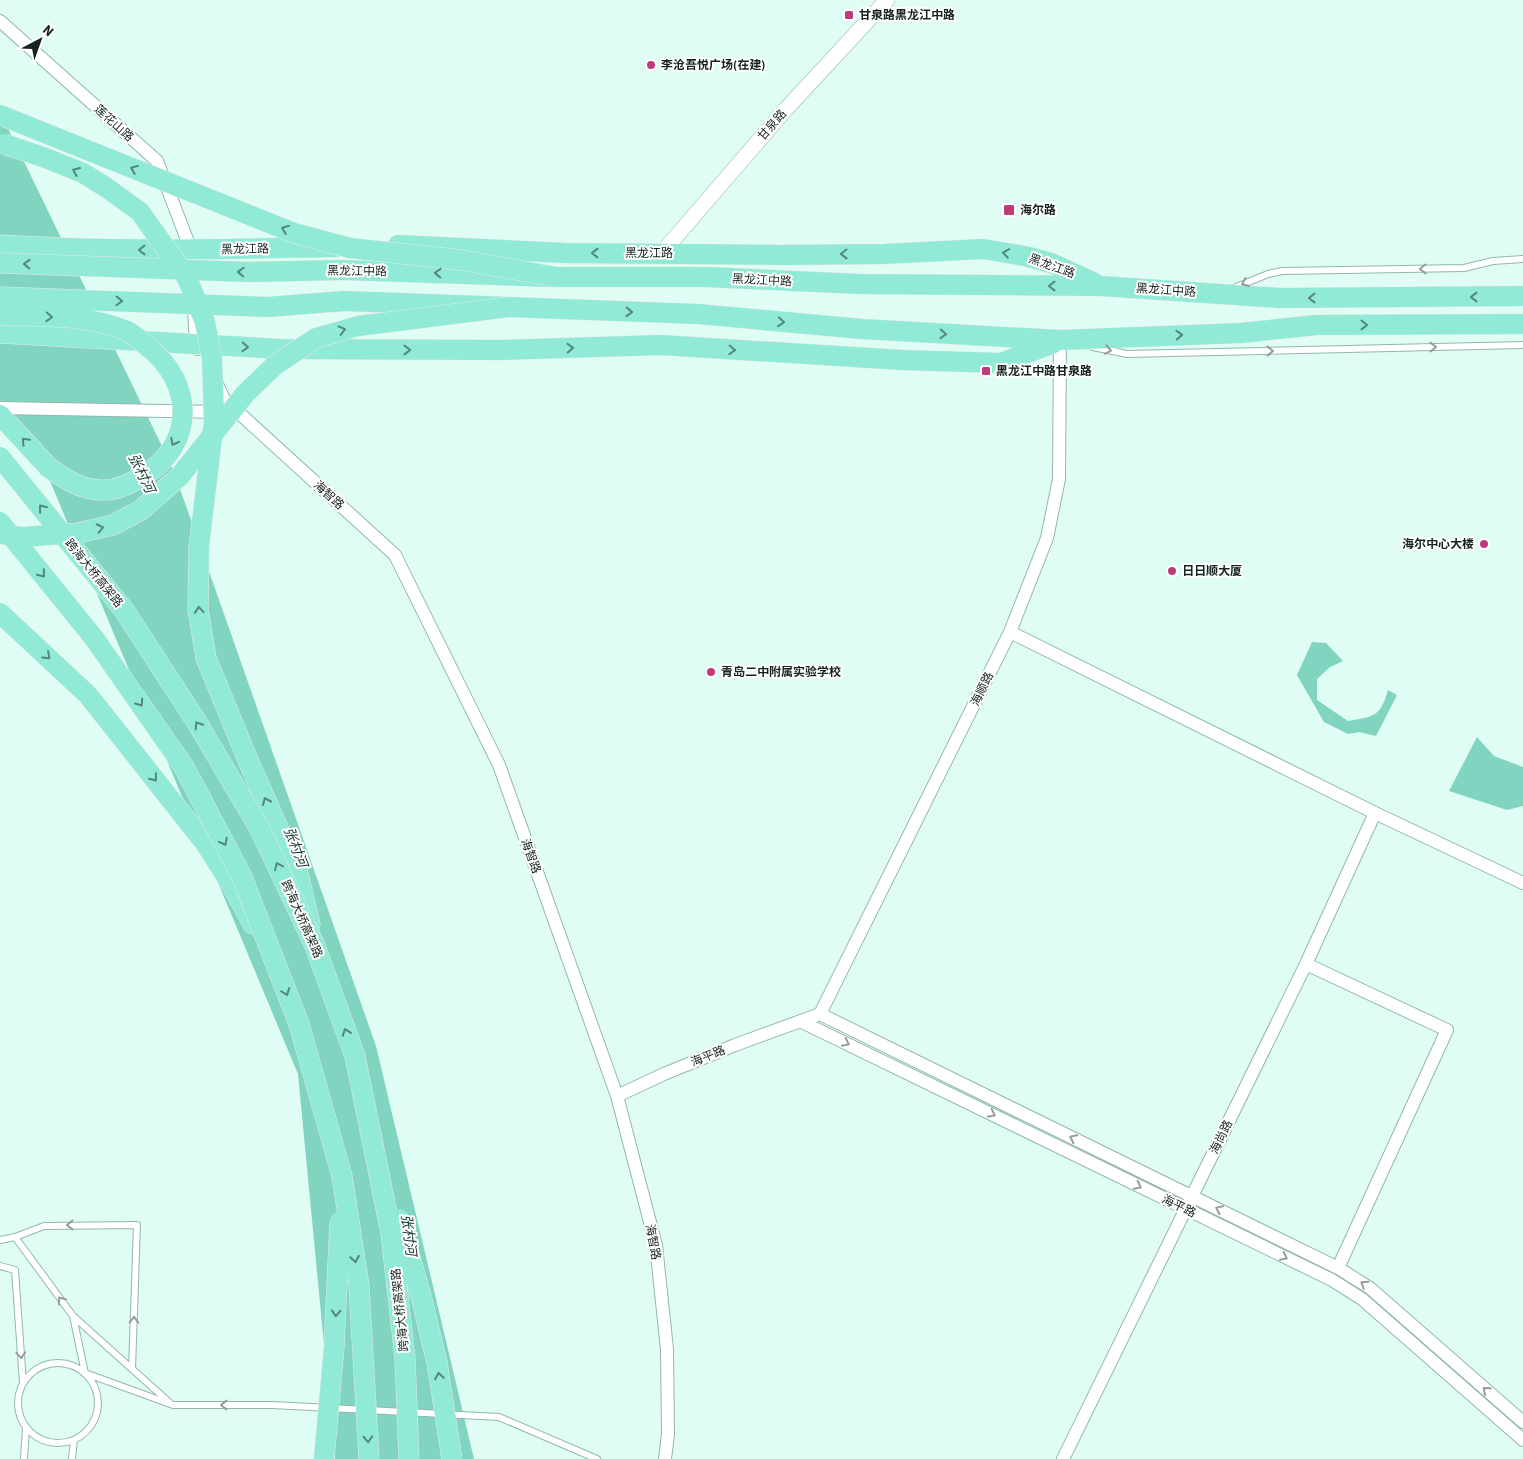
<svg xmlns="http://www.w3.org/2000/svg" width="1523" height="1459" viewBox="0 0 1523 1459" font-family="'Source Sans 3','Noto Sans SC',sans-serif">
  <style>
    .water { fill: #81d4bf }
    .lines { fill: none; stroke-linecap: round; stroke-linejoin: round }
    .service-casing { stroke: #92b7ad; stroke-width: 8 }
    .minor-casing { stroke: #92b7ad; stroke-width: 14 }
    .tertiary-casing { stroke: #92b7ad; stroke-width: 16 }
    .trunk-casing { stroke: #e8e9e9; stroke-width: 21 }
    .service { stroke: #fff; stroke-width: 6 }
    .minor { stroke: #fff; stroke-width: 12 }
    .tertiary { stroke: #fff; stroke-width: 15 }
    .trunk { stroke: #90ead6; stroke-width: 20 }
    .trunk-bridge-casing { stroke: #e8e9e9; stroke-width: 21; stroke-linecap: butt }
    .trunk-bridge { stroke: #90ead6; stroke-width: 20 }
    .oneway { stroke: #53877b }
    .oneway2 { stroke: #969c9b }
    .poi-dot { fill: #c03978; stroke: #fff; stroke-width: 2 }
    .labels { text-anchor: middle; stroke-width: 4; stroke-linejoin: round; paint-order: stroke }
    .poi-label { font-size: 12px; font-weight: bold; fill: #162420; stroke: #fff; text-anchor: start }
    .street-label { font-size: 12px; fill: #162420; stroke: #fff }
    .water-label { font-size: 14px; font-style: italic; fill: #113830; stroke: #fff }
  </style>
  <rect width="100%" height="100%" fill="#dffdf4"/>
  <path class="water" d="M0,112L173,469L376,1046L474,1459H335L298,1074L37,450L0,400Z
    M1312,642L1326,643L1343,661L1330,667L1317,679V700L1348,721C1374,716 1380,718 1388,690L1397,695L1376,736L1359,732L1348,734L1324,722L1297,675Z
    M1477,737L1494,756L1523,767V806L1507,810L1449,791Z"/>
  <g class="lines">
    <g class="service-casing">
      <path id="service" d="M1234,288L1268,274L1282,271L1464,268L1493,261L1523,259
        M1093,347L1127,354L1523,345
        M15,1237L44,1226L137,1225L132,1369
        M0,1240L15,1237L73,1316L170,1403
        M0,1266L15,1270L23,1383
        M73,1316L85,1373L173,1405H273L499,1417L597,1459
        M18 1403a40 40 0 1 1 80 0a40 40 0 1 1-80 0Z
        M24,1459L26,1428
        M72,1459L74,1440"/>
    </g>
    <g class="minor-casing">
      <path id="minor" d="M0,21L157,161L191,250L193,277
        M194,309L196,345L198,349
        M216,382L224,399L238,412L395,555L499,765L617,1096L656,1245L667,1349L668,1434L665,1459
        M0,408L220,412
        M1010,632L1375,813L1523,883
        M1306,964L1447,1030L1338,1268
        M820,1014L1010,632L1047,538L1059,479L1060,340
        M802,1022L1332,1280L1362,1299L1523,1440
        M617,1096L664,1074L735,1045L820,1014L1338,1268L1370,1288L1523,1422
        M1063,1459L1306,964L1375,813"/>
    </g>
    <g class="tertiary-casing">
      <path id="tertiary" d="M661,254L786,109L887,0"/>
    </g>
    <g class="trunk-casing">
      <path id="trunk" d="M0,245C112,252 224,249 336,247
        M398,245L565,253L779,255L884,254L983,249L1025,256L1051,263L1095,283
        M343,270L556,277H707L859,284L1101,286L1280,298L1523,296
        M344,301L698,314L862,329L1060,340L1241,333L1316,325L1523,324
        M0,333L281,349L498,350L661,345L902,360L1001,363L1054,343
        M0,415L49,468
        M0,613L88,695L205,843L234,889L253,924
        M206,658L250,765L297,870L310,924"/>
    </g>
    <use href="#service" class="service"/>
    <use href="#minor" class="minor"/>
    <use href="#tertiary" class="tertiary"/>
    <use href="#trunk" class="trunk"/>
    <g class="trunk-bridge-casing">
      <path id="trunk-bridge" d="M0,115L294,233L350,248L461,260L556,277
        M4,144L43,157L83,173L107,188L140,212L187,278L205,322L212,358L214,421L199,546L198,609L206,658
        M0,263L248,272L343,270
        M0,297L267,307L344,301
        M0,315C43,317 87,314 127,331C135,335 142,342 148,347C195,384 195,445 143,476C130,484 116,491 100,490C80,489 65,479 49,468
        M0,457L124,610L198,724L260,829L315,946L355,1056L391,1233L405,1358L409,1459
        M0,522L94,638L184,767L242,877L299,1024L342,1176L359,1286L369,1459
        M2,534L22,537L78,533L113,525L141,510L180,476L245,394L274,366L316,338L358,326L510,307
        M399,1219L421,1296L437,1363L452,1459
        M324,1459L334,1347L340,1221"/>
    </g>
    <use href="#trunk-bridge" class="trunk-bridge"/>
  </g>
  <defs><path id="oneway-chevron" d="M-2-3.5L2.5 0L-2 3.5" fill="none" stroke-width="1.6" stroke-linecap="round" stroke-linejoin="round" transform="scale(1.25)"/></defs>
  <g class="oneway">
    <use href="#oneway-chevron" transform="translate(134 169) rotate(-158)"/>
    <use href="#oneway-chevron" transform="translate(76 171) rotate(-156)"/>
    <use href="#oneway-chevron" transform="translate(285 229) rotate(-158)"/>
    <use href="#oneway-chevron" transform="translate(142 250) rotate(-180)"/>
    <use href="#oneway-chevron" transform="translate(595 253) rotate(-180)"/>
    <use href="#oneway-chevron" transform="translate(1006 253) rotate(-171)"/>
    <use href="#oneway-chevron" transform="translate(844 254) rotate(179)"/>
    <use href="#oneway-chevron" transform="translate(27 264) rotate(-178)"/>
    <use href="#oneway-chevron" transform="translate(241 272) rotate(-178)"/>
    <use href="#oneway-chevron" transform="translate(438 273) rotate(-178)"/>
    <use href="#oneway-chevron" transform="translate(1052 286) rotate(-180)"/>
    <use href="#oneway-chevron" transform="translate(1474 297) rotate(180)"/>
    <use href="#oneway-chevron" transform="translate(1312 298) rotate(180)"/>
    <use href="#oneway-chevron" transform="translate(119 301) rotate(2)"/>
    <use href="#oneway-chevron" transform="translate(629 312) rotate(2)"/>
    <use href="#oneway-chevron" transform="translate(49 317) rotate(3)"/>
    <use href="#oneway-chevron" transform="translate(781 322) rotate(5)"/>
    <use href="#oneway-chevron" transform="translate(1364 325)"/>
    <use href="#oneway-chevron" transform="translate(342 330) rotate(-15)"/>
    <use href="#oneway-chevron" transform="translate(943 334) rotate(3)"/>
    <use href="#oneway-chevron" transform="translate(1179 335) rotate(-2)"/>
    <use href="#oneway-chevron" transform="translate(245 347) rotate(3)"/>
    <use href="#oneway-chevron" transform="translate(570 348) rotate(-2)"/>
    <use href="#oneway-chevron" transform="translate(407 350)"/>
    <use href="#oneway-chevron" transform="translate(732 350) rotate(3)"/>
    <use href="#oneway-chevron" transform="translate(25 441) rotate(-133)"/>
    <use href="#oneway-chevron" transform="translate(174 442) rotate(118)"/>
    <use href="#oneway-chevron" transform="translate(42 508) rotate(-129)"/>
    <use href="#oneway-chevron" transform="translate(100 528) rotate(-12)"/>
    <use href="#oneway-chevron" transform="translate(42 574) rotate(51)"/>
    <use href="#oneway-chevron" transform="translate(199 610) rotate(-95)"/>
    <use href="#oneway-chevron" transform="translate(47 656) rotate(43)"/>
    <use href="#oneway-chevron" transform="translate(140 703) rotate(55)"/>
    <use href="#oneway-chevron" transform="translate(198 725) rotate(-122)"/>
    <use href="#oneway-chevron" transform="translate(154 778) rotate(52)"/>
    <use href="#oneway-chevron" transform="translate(266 801) rotate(-114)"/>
    <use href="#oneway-chevron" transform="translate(224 842) rotate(62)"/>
    <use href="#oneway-chevron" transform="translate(278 866) rotate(-115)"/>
    <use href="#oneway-chevron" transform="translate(286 992) rotate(69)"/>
    <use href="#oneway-chevron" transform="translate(346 1032) rotate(-110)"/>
    <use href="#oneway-chevron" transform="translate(355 1259) rotate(81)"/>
    <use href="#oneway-chevron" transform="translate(336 1313) rotate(93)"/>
    <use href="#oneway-chevron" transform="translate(439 1376) rotate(-99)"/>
    <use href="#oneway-chevron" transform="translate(368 1439) rotate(87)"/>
  </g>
  <g class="oneway2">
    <use href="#oneway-chevron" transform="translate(1423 269) rotate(179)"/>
    <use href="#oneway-chevron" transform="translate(1245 283) rotate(157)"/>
    <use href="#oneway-chevron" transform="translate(1433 347) rotate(-1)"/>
    <use href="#oneway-chevron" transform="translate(1108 350) rotate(11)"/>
    <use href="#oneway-chevron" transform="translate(1270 351) rotate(-1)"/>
    <use href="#oneway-chevron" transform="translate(846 1043) rotate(26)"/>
    <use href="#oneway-chevron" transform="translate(992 1114) rotate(26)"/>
    <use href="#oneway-chevron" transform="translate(1073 1138) rotate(-154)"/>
    <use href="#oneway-chevron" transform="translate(1138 1186) rotate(26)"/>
    <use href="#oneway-chevron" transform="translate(1219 1209) rotate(-154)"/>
    <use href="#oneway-chevron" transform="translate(70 1225) rotate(180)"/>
    <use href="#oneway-chevron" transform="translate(1284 1257) rotate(26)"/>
    <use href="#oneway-chevron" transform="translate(1364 1284) rotate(-147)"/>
    <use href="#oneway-chevron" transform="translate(61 1300) rotate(-126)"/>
    <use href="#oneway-chevron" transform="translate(134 1320) rotate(-88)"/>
    <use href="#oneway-chevron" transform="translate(21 1355) rotate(86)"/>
    <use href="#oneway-chevron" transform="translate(1486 1390) rotate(-139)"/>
    <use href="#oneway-chevron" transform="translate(224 1405) rotate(180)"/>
  </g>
  <g class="poi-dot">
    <rect x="844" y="10" width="10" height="10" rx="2.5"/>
    <circle cx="651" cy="65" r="5"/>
    <rect x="1003" y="204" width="12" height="12" rx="2.5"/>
    <rect x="981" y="366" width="10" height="10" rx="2.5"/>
    <circle cx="1484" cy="544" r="5"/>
    <circle cx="1172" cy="571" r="5"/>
    <circle cx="711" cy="672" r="5"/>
  </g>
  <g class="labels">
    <g class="poi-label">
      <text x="859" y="19">甘泉路黑龙江中路</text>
      <text x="661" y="69">李沧吾悦广场(在建)</text>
      <text x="1020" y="214">海尔路</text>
      <text x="996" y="375">黑龙江中路甘泉路</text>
      <text x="1474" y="548" text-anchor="end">海尔中心大楼</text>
      <text x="1182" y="575">日日顺大厦</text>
      <text x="721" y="676">青岛二中附属实验学校</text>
    </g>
    <g class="street-label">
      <text transform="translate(114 123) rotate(42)" y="4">莲花山路</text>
      <text transform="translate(772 125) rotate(-49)" y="4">甘泉路</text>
      <text transform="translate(245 249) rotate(-1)" y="4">黑龙江路</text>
      <text x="649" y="257">黑龙江路</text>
      <text transform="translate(1052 266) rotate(20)" y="4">黑龙江路</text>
      <text transform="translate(357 271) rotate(1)" y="4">黑龙江中路</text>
      <text transform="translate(762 280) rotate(3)" y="4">黑龙江中路</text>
      <text transform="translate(1166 290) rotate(4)" y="4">黑龙江中路</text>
      <text transform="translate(329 495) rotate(42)" y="4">海智路</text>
      <text transform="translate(94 573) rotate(51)" y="4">跨海大桥高架路</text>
      <text transform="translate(982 689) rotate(-64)" y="4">海顺路</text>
      <text transform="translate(531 856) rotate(70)" y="4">海智路</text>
      <text transform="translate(302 919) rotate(66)" y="4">跨海大桥高架路</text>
      <text transform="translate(708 1056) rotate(-22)" y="4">海平路</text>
      <text transform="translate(1221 1137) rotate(-64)" y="4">海尚路</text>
      <text transform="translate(1179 1206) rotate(26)" y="4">海平路</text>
      <text transform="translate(653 1242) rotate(79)" y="4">海智路</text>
      <text transform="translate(400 1310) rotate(-96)" y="4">跨海大桥高架路</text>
    </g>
    <g class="water-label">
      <text transform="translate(142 473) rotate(64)" y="5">张村河</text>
      <text transform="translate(296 847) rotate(69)" y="5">张村河</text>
      <text transform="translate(409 1235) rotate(83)" y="5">张村河</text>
    </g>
  </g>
  <g transform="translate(40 40) rotate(41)" stroke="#ffffff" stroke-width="4" paint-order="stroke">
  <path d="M0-4L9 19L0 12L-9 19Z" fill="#162420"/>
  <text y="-8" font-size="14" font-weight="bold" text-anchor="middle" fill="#162420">N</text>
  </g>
</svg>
